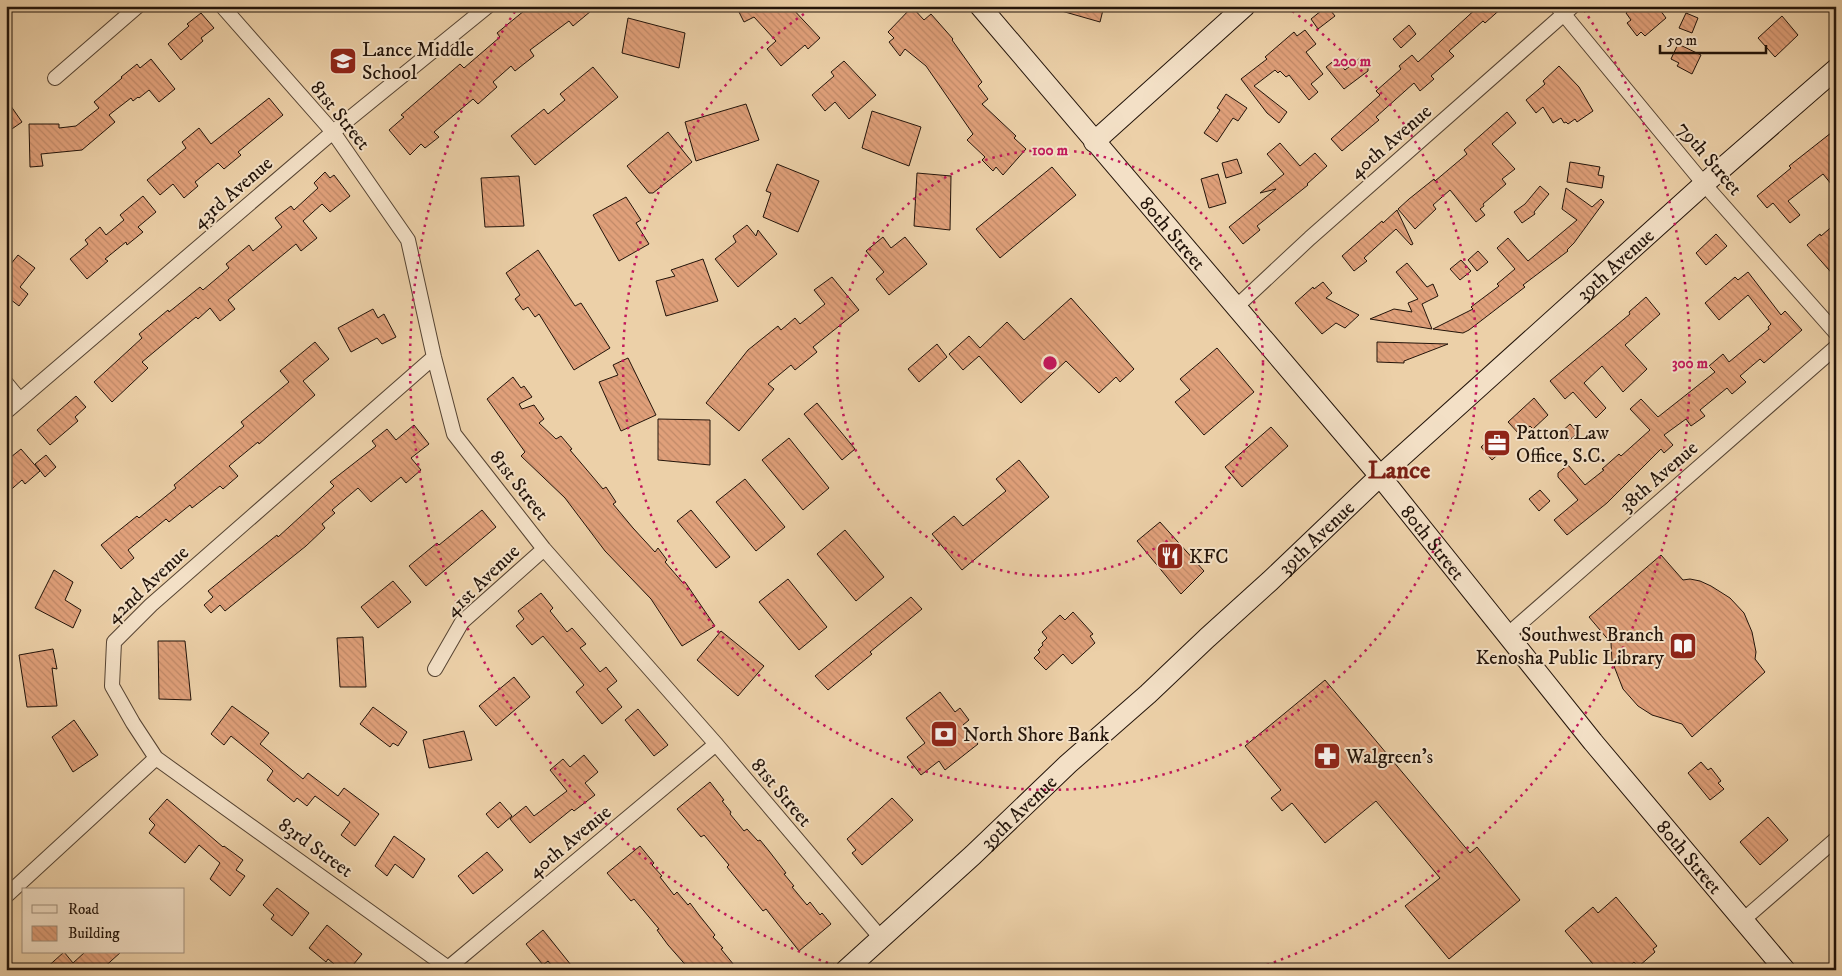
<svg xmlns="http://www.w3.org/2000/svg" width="1842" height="976" viewBox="0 0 1842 976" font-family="'IM FELL DW Pica',serif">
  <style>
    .building { fill: url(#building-back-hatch); stroke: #23140a }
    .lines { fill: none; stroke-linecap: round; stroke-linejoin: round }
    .street-casing { stroke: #554332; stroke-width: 16 }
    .secondary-casing { stroke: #23140a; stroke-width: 22 }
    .street { stroke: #f3e0c6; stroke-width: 14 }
    .secondary { stroke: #f3e0c6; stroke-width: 20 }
    .ring { fill: none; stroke: #c2185b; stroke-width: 2.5; stroke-dasharray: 2.5 5 }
    .labels { text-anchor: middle; stroke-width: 4; stroke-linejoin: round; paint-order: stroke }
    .poi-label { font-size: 20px; fill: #23140a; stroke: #f3e0c6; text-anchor: start }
    .street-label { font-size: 20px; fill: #23140a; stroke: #f3e0c6 }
    .district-label { font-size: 25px; font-weight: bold; fill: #7a1f14; stroke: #f3e0c6 }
    .centre { fill: #c2185b; stroke: #f3e0c6; stroke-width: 2.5 }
    .ring-label { font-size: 15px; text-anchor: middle; font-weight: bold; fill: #c2185b; stroke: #f3e0c6; stroke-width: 4; stroke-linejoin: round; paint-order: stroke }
  </style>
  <defs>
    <pattern id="building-back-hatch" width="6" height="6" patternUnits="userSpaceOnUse" patternTransform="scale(1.25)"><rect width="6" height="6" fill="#e0a07a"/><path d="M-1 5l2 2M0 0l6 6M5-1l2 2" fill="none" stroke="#c08968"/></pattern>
  </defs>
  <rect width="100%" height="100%" fill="#ecd0a8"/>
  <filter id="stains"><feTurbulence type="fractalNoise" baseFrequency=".004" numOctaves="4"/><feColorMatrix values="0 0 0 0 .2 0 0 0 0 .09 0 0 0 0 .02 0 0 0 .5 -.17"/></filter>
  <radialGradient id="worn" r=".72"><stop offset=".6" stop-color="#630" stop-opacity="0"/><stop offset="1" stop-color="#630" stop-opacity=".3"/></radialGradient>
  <path class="building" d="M530,6H597L573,26L569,21L530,50L534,56L515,71L511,66L493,82L497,87L478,104L473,99L434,132L439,137L425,148L421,144L410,155L389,130L404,117L401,115L460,64L464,68L500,37L497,33Z
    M736,6H790L820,38L808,49L805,45L781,66L767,49L776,41L754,17L744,22Z
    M1058,6H1104L1100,22L1058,10Z
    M1327,6L1335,16L1318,29L1311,19Z
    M1479,6H1504L1485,23L1483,21L1449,51L1454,56L1431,76L1434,79L1420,91L1414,83L1376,117L1379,120L1342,151L1331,139L1380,95L1376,91L1401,69L1399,66L1412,55L1418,62Z
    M1634,6H1657L1666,18L1645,36L1641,32L1637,36L1627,23L1631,20L1626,13Z
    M912,7L924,20L931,14L953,39L952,40L982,82L978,86L988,99L982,104L1016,136L1014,138L1026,149L1003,175L996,167L993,171L982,160L985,157L967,140L973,134L926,66L905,49L900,56L889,42L894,38L888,32Z
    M201,13L214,28L201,38L203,41L181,60L168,44L189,26L187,24Z
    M1686,13L1698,18L1692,33L1679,28Z
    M1782,16L1798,35L1775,57L1758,38Z
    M628,18L685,33L679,68L622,53Z
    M1409,25L1416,34L1401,48L1393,39Z
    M1305,30L1316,44L1306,52L1323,74L1311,84L1318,92L1309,100L1289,75L1286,77L1280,71L1278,73L1275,70L1254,86L1287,112L1279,123L1267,113L1241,79L1267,59L1265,57L1294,32L1297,36Z
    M1678,44L1701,55L1692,74L1677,66L1679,63L1671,59Z
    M1360,58L1368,67V71L1344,89L1326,67L1336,59L1345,70Z
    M151,59L175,89L159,102L149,90L139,98L138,97L133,101L131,98L109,115L115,122L82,150L41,154L43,166L30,167L29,124H59V128L76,126L99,108L94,102L122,78L121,77L137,64L140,68Z
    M844,61L876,95L849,119L835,102L825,111L812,95L834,76L831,72Z
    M1559,66L1579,87L1593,111L1577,122L1575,119L1568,124L1566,122L1564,123L1561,118L1553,123L1543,107L1536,113L1526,100L1545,84L1543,81Z
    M593,67L618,97L535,165L511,136L544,109L548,114L565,100L560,94Z
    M1226,94L1247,108L1238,121L1233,118L1217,142L1204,133L1220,110L1217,108Z
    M269,98L283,115L238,152L241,155L224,169L218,163L195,182L198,186L184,198L173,184L160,195L147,180L186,148L182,142L199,128L211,144Z
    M6,99L22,122L6,133Z
    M746,104L759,140L696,161L685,122Z
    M872,111L921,127L909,166L862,148Z
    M1507,112L1516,123L1492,144L1515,169L1502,179L1506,184L1483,204L1484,206L1480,209L1485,215L1476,222L1450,190L1433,205L1436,209L1415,229L1398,209L1409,199L1434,179L1435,181L1467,154L1464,150Z
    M1836,129V190L1823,174L1788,201L1800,215L1790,223L1773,203L1767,208L1757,196L1791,168L1789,166Z
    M668,132L692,162L653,193H649L627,166Z
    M1280,143L1300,166L1315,153L1327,166L1307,184L1308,185L1257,226L1260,230L1243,244L1229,227L1276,189L1260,193L1284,174L1267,154Z
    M1237,159L1242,173L1226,178L1222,163Z
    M1570,162L1600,167L1598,175L1604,176L1602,188L1567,182Z
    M777,164L819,181L798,232L763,217L771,193L766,191Z
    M1052,167L1076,195L1000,258L976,229Z
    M325,172L330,178L334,175L350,196L330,212L322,204L303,221L317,238L301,251L296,244L228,300L235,309L220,321L210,308L198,319L196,317L142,362L148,368L112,402L94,382L142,338L139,334L168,310L169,312L200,287L203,290L229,268L226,264L249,245L253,251L282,227L275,218L291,206L294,210L318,188L314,183Z
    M917,173L951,176L950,230L914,226Z
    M1218,174L1226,203L1209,208L1201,179Z
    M519,176L524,226L485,227L481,178Z
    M1540,186L1549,194L1534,212L1535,214L1522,223L1514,212L1525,204Z
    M1566,188L1592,207L1601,199L1604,202L1574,243L1567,250L1568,251L1523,285L1525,287L1469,330L1463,333L1433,329L1473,309L1471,307L1499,286L1497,284L1515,269L1497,248L1508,238L1528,261L1577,220L1562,209Z
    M143,196L156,212L138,227L143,232L127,245L126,242L105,259L108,261L87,279L70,259L88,244L85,240L100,227L106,235L124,220L120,215Z
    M626,197L641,220L636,223L649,244L619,261L593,215Z
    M1397,210L1413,244L1411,245L1396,229L1364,258L1367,261L1354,271L1342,256L1382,221L1383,223Z
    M1836,223V278L1807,245L1820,234L1821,236Z
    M747,225L756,236L758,230L777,254L738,287L715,259L736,242L733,236Z
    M1716,234L1727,246L1706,265L1696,253Z
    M883,237L891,248L905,237L927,264L889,295L876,279L884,272L866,251Z
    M538,250L575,306L581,303L610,348L574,370L539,314L535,317L528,307L523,310L515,299L520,295L506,273Z
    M1478,251L1488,262L1477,271L1468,260Z
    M18,255L35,268L20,287L28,294L19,306L6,296V270Z
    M703,259L718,301L666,316L656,281L675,276L671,270Z
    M1461,260L1471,271L1460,280L1450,269Z
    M1407,263L1427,287L1433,284L1438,296L1422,304L1432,329L1370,319L1394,309L1412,312L1408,303L1418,299L1396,272Z
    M1748,272L1781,315L1785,311L1802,330L1764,363L1760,359L1740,376L1746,382L1732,394L1727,388L1700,410L1705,416L1691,426L1686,419L1664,435L1673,445L1664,453L1661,449L1607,503L1567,535L1554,520L1578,500L1558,477V473L1568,465L1585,485L1604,470L1602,469L1619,454L1621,456L1650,430L1630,409L1641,399L1658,417L1715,372L1709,366L1723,354L1729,362L1769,329L1768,327L1771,324L1748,295L1719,320L1705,303L1735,277L1738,280Z
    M832,277L859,310L813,347L817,352L795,370L791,365L768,384L774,389L739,431L706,403L748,350L778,326L781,330L795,318L800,324L825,304L814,290Z
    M1323,282L1332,293L1326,298L1359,315L1345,328L1336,323L1322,334L1295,303L1313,287L1314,289Z
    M1646,297L1660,314L1625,345L1647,369L1623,392L1602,366L1584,383L1606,408L1596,418L1573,392L1565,399L1550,381L1630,314L1629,312Z
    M1071,298L1134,369L1120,382L1116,377L1099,393L1066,361L1021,403L979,356L963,370L949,354L969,336L980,348L1007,322L1024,340Z
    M373,309L378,318L384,314L396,337L382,344L377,338L351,352L338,328Z
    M315,342L329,359L303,381L315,395L259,444L258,442L229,466L238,476L223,489L220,486L192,508L190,505L169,522L166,519L128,550L134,558L121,569L101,545L137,516L139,518L176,488L174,485L244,426L241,422L289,382L280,371Z
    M1377,342L1448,344L1404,361V363L1377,362Z
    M937,344L947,357L919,382L908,369Z
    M1217,348L1254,392L1204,435L1175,402L1190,390L1180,379Z
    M628,358L656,415L621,431L599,382L618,375L613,365Z
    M513,377L521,388L524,386L532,397L519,404L522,409L534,405L544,419L539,423L556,439L561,436L572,449L570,450L603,489L606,487L616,502L613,504L633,528L655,552L658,548L667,560L665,562L683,583L685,582L715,626L682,646L651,599L605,551L565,498L521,456L525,452L487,399Z
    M76,396L86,407L75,417L78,421L50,445L37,430Z
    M1534,398L1548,415L1533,429L1530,426L1520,435L1508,422Z
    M817,403L855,449L842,460L804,414Z
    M658,419L710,420V465L658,460Z
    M1570,424L1578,433L1568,441L1561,432Z
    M414,425L429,444L411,458L421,470L406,483L401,477L371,502L358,488L332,510L335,513L322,524L325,528L306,546L225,611L220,605L211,613L204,605L213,597L208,591L277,535L278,537L334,486L330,482L376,446L372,441L387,429L396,440Z
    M1271,427L1288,446L1242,487L1225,467Z
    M1494,435L1505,448L1492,460L1481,447Z
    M789,438L829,488L803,510L762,460Z
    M21,449L40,471L25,484L22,480L6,494V461Z
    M46,455L56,467L45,477L35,464Z
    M1019,460L1049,497L962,570L932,534L954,516L963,526L1006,491L996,479Z
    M745,479L785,527L756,551L716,502Z
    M1540,490L1550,501L1539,511L1529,499Z
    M482,510L496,527L426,586L409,566L437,543L439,545Z
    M691,510L730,557L716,568L677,521Z
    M1160,522L1204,571L1181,594L1137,541Z
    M845,530L884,577L856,601L817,554Z
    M1661,555L1683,580L1690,579L1700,581L1711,586L1730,598L1744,613L1752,632L1756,652L1755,659L1765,672L1692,737L1682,724L1652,715L1638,706L1623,689L1612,661L1611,643L1589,617Z
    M54,570L73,582L65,600L81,610L73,628L35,608Z
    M788,579L827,627L799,650L759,602Z
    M393,581L411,602L378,628L361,607Z
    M541,593L553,608L550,611L567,632L572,628L586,644L580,648L600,672L606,667L617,681L607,689L622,707L602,724L576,692L584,685L543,636L532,645L516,626L524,619L518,611Z
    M911,597L922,609L870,652L872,654L828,690L815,676Z
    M1073,612L1093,634L1090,636L1095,643L1072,664L1063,654L1046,670L1034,658L1040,652L1038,650L1043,645L1042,643L1047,638L1042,632L1060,615L1065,620Z
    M721,631L764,666L738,696L697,660Z
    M363,637L366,687H340L337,638Z
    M158,641H185L191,700L159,699Z
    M53,649L57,669L52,668L57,706L27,707L19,655Z
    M514,677L530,697L496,726L479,706Z
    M1325,680L1470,853L1477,847L1520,900L1449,959L1405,906L1440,878L1376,801L1325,843L1292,803L1282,811L1271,798L1281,790L1245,746Z
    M940,692L955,712L960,708L969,720L963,725L978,744L945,770L939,761L921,775L907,757L925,743L906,718Z
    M232,706L269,733L260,744L303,779L308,773L338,796L344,788L379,814L355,846L341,835L350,822L315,796L307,806L297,798L294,802L267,780L273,771L268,766L231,736L224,745L211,734Z
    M373,707L407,732L398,746L393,743L390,747L360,724Z
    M638,709L668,745L654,756L625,720Z
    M74,720L98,755L73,772L52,737Z
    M464,731L472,760L429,768L423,740Z
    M584,755L598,772L585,783L595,795L574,811L572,809L530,843L510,819L526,806L534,816L567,791L550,770L563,759L570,767Z
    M1701,762L1708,770L1711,768L1721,781L1718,783L1724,789L1710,800L1688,773Z
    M710,782L724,800L722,801L731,812L730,814L744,831L747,829L758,841L760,840L769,851L786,873L784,874L794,886L792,887L807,905L810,902L820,915L822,913L831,924L799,951L766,909L763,911L740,883L727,867L729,865L704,835L701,837L677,809Z
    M892,798L913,820L862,865L852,853L856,850L847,839Z
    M167,799L223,847L224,846L243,860L236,870L245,876L230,896L210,879L220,863L199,845L185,863L149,833L155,825L149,819Z
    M500,802L512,816L498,828L486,814Z
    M1768,817L1788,840L1760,865L1740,842Z
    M394,836L425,859L413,878L395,864L387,876L375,866Z
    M640,846L654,863L652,865L662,876L660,877L674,895L677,892L688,905L690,903L699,915L715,935L713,937L723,948L721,949L738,970H690L668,945L657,930L659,929L634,899L631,901L607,873Z
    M487,852L503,870L473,894L458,876Z
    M277,888L309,913L292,936L271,919L274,915L263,905Z
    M1616,897L1657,946L1653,949L1655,952L1638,967L1634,962L1625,970H1598L1565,931L1593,907L1598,913Z
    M327,925L362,954L349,970H341L328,959L326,962L309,948Z
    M543,930L575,970H555L548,961L543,965L526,944Z
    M64,952L73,963L85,952H121L101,970H44Z"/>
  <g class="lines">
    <g class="street-casing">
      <path id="street" d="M222,6L333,132L408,240L434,357L454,434L544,549L716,744L880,937
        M1557,6L1704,184L1836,333
        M55,78L138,6
        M1235,308L1310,238L1573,6
        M434,357L151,605L114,642L112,686L133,723L156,758L451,970
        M6,383L20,400
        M6,412L333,132L488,6
        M1506,636L1836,347
        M435,669L462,622L544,549
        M6,896L156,758
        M1743,920L1836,839
        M448,968L716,744"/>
    </g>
    <g class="secondary-casing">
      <g id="secondary">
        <path id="s1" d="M980,6L1380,476L1593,742L1785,970"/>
        <path d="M1094,142L1245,6"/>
        <path id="s2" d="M846,970L973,855L1068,764L1148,694L1207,638L1270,581L1380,476L1704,184L1836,69"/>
      </g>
    </g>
    <use href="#street" class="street"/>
    <use href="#secondary" class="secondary"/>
  </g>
  <g class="ring">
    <circle cx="1050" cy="363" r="213"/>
    <path d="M1286 7A427 427 0 1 1 814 7"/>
    <path d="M842 968A640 640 0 0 1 516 10M1584 10A640 640 0 0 1 1258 968"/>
  </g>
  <defs>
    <g id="school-square" transform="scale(1.4375)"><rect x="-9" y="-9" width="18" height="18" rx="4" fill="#8f2418" stroke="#f3e0c6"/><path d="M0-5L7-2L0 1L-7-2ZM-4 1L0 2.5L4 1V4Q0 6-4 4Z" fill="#fff"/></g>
    <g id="office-square" transform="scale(1.4375)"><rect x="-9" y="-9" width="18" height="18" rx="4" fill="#8f2418" stroke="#f3e0c6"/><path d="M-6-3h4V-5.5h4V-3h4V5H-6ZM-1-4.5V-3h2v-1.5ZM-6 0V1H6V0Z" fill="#fff"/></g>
    <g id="restaurant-square" transform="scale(1.4375)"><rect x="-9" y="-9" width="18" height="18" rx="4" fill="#8f2418" stroke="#f3e0c6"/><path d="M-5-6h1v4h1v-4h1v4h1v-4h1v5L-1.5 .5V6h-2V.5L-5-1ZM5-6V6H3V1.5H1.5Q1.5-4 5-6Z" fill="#fff"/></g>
    <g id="library-square" transform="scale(1.4375)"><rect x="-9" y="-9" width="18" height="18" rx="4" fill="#8f2418" stroke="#f3e0c6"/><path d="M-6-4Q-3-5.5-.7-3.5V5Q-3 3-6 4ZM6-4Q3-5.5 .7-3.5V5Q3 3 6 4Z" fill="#fff"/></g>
    <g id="bank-square" transform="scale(1.4375)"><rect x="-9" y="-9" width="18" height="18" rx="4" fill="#8f2418" stroke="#f3e0c6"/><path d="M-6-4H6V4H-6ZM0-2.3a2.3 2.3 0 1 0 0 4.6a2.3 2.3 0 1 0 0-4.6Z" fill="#fff"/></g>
    <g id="pharmacy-square" transform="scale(1.4375)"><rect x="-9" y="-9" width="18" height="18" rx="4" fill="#8f2418" stroke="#f3e0c6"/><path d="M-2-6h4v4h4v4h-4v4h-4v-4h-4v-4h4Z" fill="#fff"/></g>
  </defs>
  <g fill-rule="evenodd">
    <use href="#school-square" x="343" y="61"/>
    <use href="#office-square" x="1497" y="443"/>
    <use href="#restaurant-square" x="1170" y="556"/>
    <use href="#library-square" x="1683" y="646"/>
    <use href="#bank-square" x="944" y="734"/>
    <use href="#pharmacy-square" x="1327" y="756"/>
  </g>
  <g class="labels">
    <g class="poi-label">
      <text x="362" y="56">Lance Middle<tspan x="362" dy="23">School</tspan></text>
      <text x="1516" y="439">Patton Law<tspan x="1516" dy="23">Office, S.C.</tspan></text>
      <text x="1189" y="563">KFC</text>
      <text x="1664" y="641" text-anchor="end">Southwest Branch<tspan x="1664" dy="23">Kenosha Public Library</tspan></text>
      <text x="963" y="741">North Shore Bank</text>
      <text x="1346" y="763">Walgreen's</text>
    </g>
    <g class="street-label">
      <text transform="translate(341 115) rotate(51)" y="7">81st Street</text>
      <text transform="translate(1390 141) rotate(-41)" y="7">40th Avenue</text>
      <text transform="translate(1710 158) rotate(50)" y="7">79th Street</text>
      <text transform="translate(232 192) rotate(-41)" y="7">43rd Avenue</text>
      <text dy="7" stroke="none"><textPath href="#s1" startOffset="298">80th Street</textPath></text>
      <text dy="7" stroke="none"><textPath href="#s2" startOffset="1044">39th Avenue</textPath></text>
      <text transform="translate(1658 476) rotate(-41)" y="7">38th Avenue</text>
      <text transform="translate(520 485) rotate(52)" y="7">81st Street</text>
      <text dy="7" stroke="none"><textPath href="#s2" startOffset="639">39th Avenue</textPath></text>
      <text dy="7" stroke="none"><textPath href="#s1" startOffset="702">80th Street</textPath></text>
      <text transform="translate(482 580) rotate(-44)" y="7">41st Avenue</text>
      <text transform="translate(147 584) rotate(-43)" y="7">42nd Avenue</text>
      <text transform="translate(782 792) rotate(50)" y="7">81st Street</text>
      <text dy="7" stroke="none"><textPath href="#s2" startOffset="234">39th Avenue</textPath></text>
      <text transform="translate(569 841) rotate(-40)" y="7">40th Avenue</text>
      <text transform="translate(316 847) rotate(36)" y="7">83rd Street</text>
      <text dy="7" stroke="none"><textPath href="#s1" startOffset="1108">80th Street</textPath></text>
    </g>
    <g class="district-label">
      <text x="1399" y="478">Lance</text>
    </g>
  </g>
  <circle cx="1050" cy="363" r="8" class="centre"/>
  <g class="ring-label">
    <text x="1352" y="66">200 m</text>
    <text x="1050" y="155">100 m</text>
    <text x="1690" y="368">300 m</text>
  </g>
  <rect width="1842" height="976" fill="none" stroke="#ecd0a8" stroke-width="25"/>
  <rect x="8" y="8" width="1827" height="961" fill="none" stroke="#23140a" stroke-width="2.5"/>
  <rect x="12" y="12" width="1817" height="951" fill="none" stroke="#23140a"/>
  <rect x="22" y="888" width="162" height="65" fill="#f3e0c6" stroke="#a08e7b"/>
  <rect x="32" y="905" width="25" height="8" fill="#f3e0c6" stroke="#a08e7b"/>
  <text x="68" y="914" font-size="15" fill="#23140a">Road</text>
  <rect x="32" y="926" width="25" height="15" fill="url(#building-back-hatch)" stroke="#a08e7b"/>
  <text x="68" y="938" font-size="15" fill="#23140a">Building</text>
  <path d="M1660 45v8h106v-8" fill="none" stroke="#23140a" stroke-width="2.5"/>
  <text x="1667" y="45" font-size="15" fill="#23140a" stroke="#f3e0c6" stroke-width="4" paint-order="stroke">50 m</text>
  <rect width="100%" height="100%" filter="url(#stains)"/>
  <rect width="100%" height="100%" fill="url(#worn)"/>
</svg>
